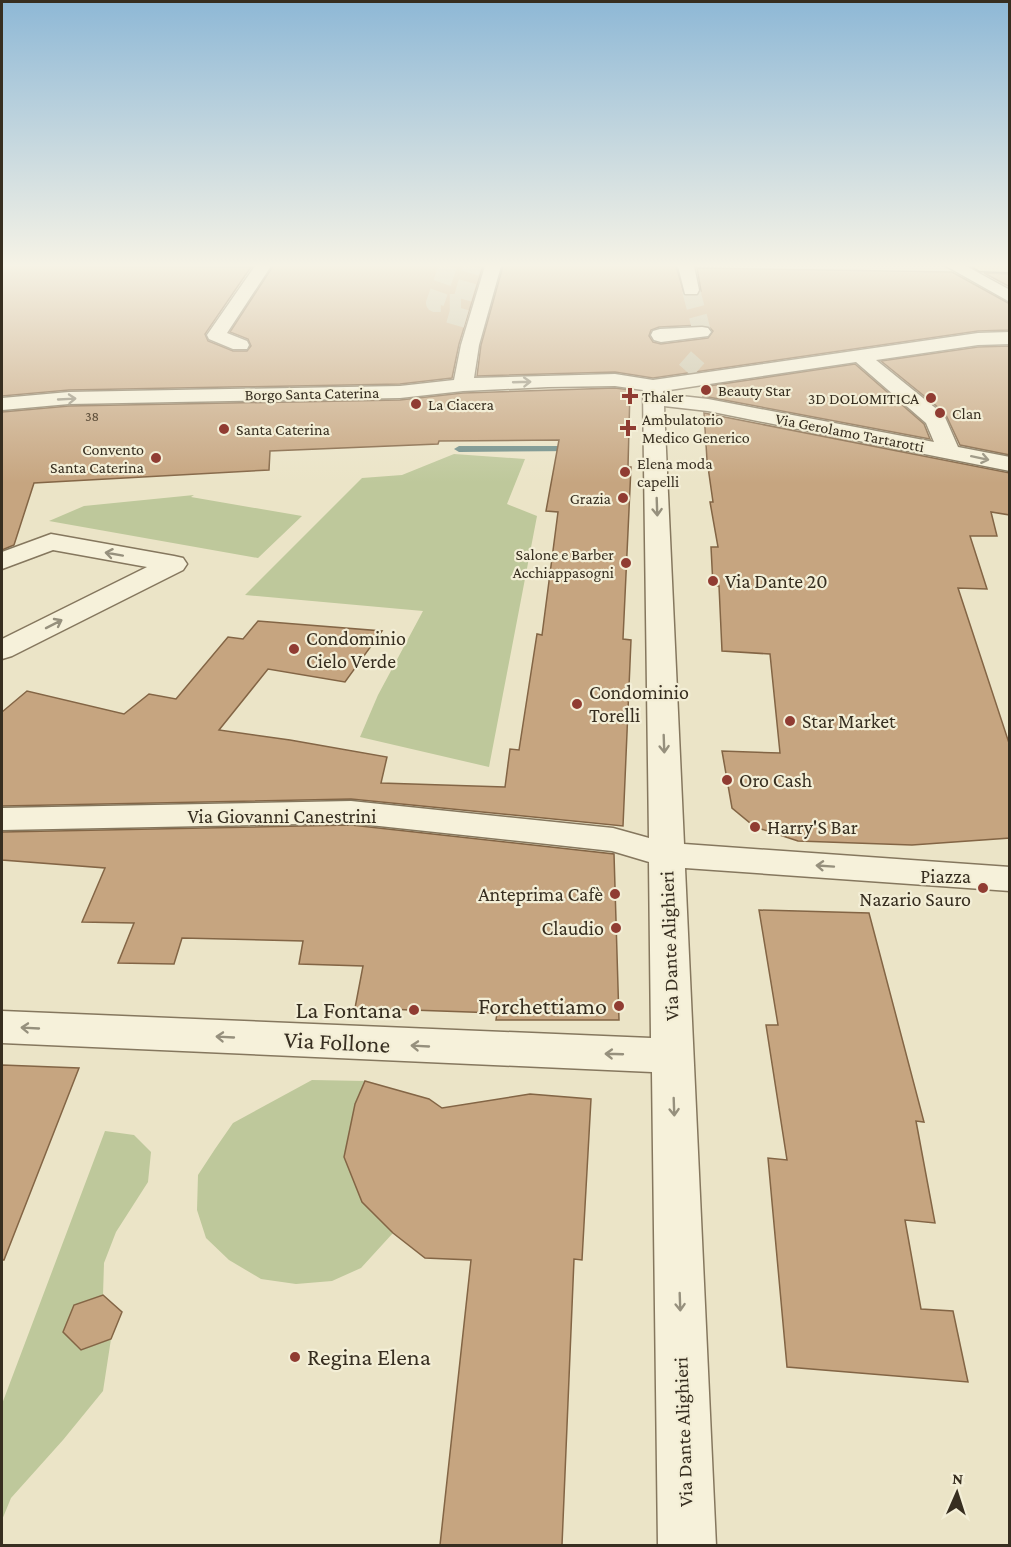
<svg xmlns="http://www.w3.org/2000/svg" width="1011" height="1547" viewBox="0 0 1011 1547" font-family="'Crimson Pro',serif">
  <style>
    .green { fill: #bec89b }
    .lines { fill: none; stroke-linecap: round; stroke-linejoin: round }
    .stream { fill: #6f8d89; fill-rule: evenodd }
    .building { fill: #c6a580; stroke: #836545; stroke-width: 1.5; fill-rule: evenodd }
    .minor-tunnel { stroke: #c7c0a6; stroke-width: 18; stroke-dasharray: 18 9; stroke-linecap: butt }
    .minor-casing { stroke: #85775e; stroke-width: 3 }
    .major-casing { stroke: #544531; stroke-width: 3 }
    .minor { fill: #f6f1da; fill-rule: evenodd }
    .major { fill: #ebdda2; fill-rule: evenodd }
    .oneway { stroke: #96907d }
    .poi-dot { fill: #903c32; stroke: #f3eed6; stroke-width: 2 }
    .labels { text-anchor: middle; stroke-width: 4.5; stroke-linejoin: round; paint-order: stroke }
    .far-number-label { font-size: 14px; fill: #5b4c38 }
    .far-poi-label { font-size: 16px; fill: #372e20; stroke: #f3eed6; text-anchor: start }
    .far-street-label { font-size: 16px; fill: #372e20; stroke: #f3eed6 }
    .poi-label { font-size: 20px; fill: #372e20; stroke: #f3eed6; text-anchor: start }
    .street-label { font-size: 20px; fill: #372e20; stroke: #f3eed6 }
    .near-poi-label { font-size: 24px; fill: #372e20; stroke: #f3eed6; text-anchor: end }
    .near-street-label { font-size: 24px; fill: #372e20; stroke: #f3eed6 }
  </style>
  <rect width="100%" height="100%" fill="#ebe4c7"/>
  <path class="green" d="M454,454L525,459L507,504L537,516L489,767L360,737L378,695L423,611L245,595L362,478L402,475Z
    M194,495L191,497L302,516L258,558L49,521L84,506Z
    M312,1080L365,1081L355,1104L344,1157L362,1202L393,1233L361,1268L332,1281L296,1284L261,1279L229,1260L206,1238L197,1210L198,1175L215,1149L233,1123Z
    M105,1131L134,1135L151,1152L148,1182L116,1232L104,1263L103,1295L74,1305L63,1332L81,1350L111,1339L103,1391L63,1440L11,1498L2,1520V1404Z"/>
  <g class="lines">
    <path class="stream" d="M574,446L577,447V451L459,452L454,449L459,446Z"/>
  </g>
  <path class="building" d="M2,266L251,267L205,334L208,341L233,351H247L251,346L248,339L230,332L273,266H483L459,344L452,378L400,384L69,390L2,396Z
    M503,266H676L685,296H697L701,291L697,268L952,272L1010,304V330L978,331L653,378L615,372L477,376L481,345ZM702,325L708,326L713,331L708,338L661,344L653,342L649,336L651,330L659,327Z
    M984,273L1010,274V287Z
    M1010,346V455L960,445L945,413L881,361L978,347Z
    M855,364L924,424L930,439L703,396L702,387Z
    M615,388L630,390L628,467H631L623,639L631,640L623,826L351,799L2,806V712L27,691L124,714L149,694L176,699L228,637L243,639L258,621L382,631L345,682L268,669L219,730L290,740L387,757L381,783L505,787L510,749L519,750L537,634L542,635L558,512L546,511L559,440L439,441L438,444L270,451L269,470L34,483L14,545L2,550V412L69,406L400,400L463,393Z
    M704,413L1010,473V515L991,512L997,536H970L987,589L958,588L1010,746V838L912,845L798,841L755,827L732,808L722,751L780,753L770,654L722,651L719,586H713L711,547H718L710,502H713L707,460Z
    M351,825L614,854L619,1020H496L497,1013L355,1008L363,966L299,964L303,941L182,938L174,964L118,963L134,923L82,922L105,868L2,860V832Z
    M759,910L869,913L924,1122L916,1121L935,1223L905,1220L921,1309L953,1311L968,1382L787,1367L768,1158L787,1160L766,1025H778Z
    M2,1065L79,1068L4,1260H2Z
    M365,1081L429,1099L442,1108L530,1094L591,1099L582,1260L574,1259L562,1545H440L471,1260L425,1258L393,1233L362,1202L344,1157L355,1104Z
    M103,1295L122,1312L111,1339L81,1350L63,1332L74,1305Z"/>
  <g class="lines">
    <path class="minor-tunnel" d="M448,266L435,303H461
      M691,290L702,332
      M455,325L472,266
      M685,358L704,375"/>
    <g class="minor-casing">
      <path id="minor" d="M255,266H271L227,333L247,341L249,345L247,349H233L209,339L207,335Z
        M485,266H501L479,345L474,378L615,374L653,380L978,333L1010,332V344L978,345L876,360L944,415L958,447L1010,457V471L708,411L664,406L684,844L1010,867V891L685,868L716,1546H658L652,1072L2,1043V1011L651,1038L649,862L612,851L351,823L2,830V808L351,801L613,828L649,838L643,390L615,386L548,387L463,391L400,398L69,404L2,410V398L69,392L400,386L454,380L461,345ZM856,362L926,423L934,442L708,399L663,394V391Z
        M678,266H694L699,290L697,294H685Z
        M946,266H966L1010,290V302Z
        M702,327L708,328L711,332L708,336L661,342L654,340L651,335L653,331L660,329Z
        M51,534L174,556L183,558L187,564L183,570L12,656L2,659V639L147,567L53,550L2,569V552Z"/>
    </g>
    <g class="major-casing">
      <path id="major" d="M972,266H1010V272L980,271Z"/>
    </g>
    <use href="#minor" class="minor"/>
    <use href="#major" class="major"/>
  </g>
  <defs><path id="oneway-shaft" d="M-6 0H5M1.5-3L5.5 0L1.5 3" fill="none" stroke-width="1.6" stroke-linecap="round" stroke-linejoin="round" transform="scale(1.5)"/></defs>
  <g class="oneway">
    <use href="#oneway-shaft" transform="translate(522 382) rotate(-2)"/>
    <use href="#oneway-shaft" transform="translate(67 399) rotate(-3)"/>
    <use href="#oneway-shaft" transform="translate(980 458) rotate(12)"/>
    <use href="#oneway-shaft" transform="translate(657 507) rotate(88)"/>
    <use href="#oneway-shaft" transform="translate(114 554) rotate(-170)"/>
    <use href="#oneway-shaft" transform="translate(54 624) rotate(-27)"/>
    <use href="#oneway-shaft" transform="translate(664 744) rotate(88)"/>
    <use href="#oneway-shaft" transform="translate(825 866) rotate(-176)"/>
    <use href="#oneway-shaft" transform="translate(30 1028) rotate(-177)"/>
    <use href="#oneway-shaft" transform="translate(225 1037) rotate(-177)"/>
    <use href="#oneway-shaft" transform="translate(420 1046) rotate(-177)"/>
    <use href="#oneway-shaft" transform="translate(614 1054) rotate(-178)"/>
    <use href="#oneway-shaft" transform="translate(674 1107) rotate(88)"/>
    <use href="#oneway-shaft" transform="translate(680 1302) rotate(88)"/>
  </g>
  <linearGradient id="sky" x2="0" y2="1"><stop stop-color="#8eb8d6"/><stop offset="0.55" stop-color="#f6f3e6"/><stop offset="1" stop-color="#f6f3e6" stop-opacity="0"/></linearGradient>
  <rect width="1011" height="483" fill="url(#sky)"/>
  <g class="poi-dot">
    <circle cx="706" cy="390" r="6"/>
    <path d="M627 387h6v6h6v6h-6v6h-6v-6h-6v-6h6z"/>
    <circle cx="931" cy="398" r="6"/>
    <circle cx="416" cy="404" r="6"/>
    <circle cx="940" cy="413" r="6"/>
    <path d="M625 419h6v6h6v6h-6v6h-6v-6h-6v-6h6z"/>
    <circle cx="224" cy="429" r="6"/>
    <circle cx="156" cy="458" r="6"/>
    <circle cx="625" cy="472" r="6"/>
    <circle cx="623" cy="498" r="6"/>
    <circle cx="626" cy="563" r="6"/>
    <circle cx="713" cy="581" r="6"/>
    <circle cx="294" cy="649" r="6"/>
    <circle cx="577" cy="704" r="6"/>
    <circle cx="790" cy="721" r="6"/>
    <circle cx="727" cy="780" r="6"/>
    <circle cx="755" cy="827" r="6"/>
    <circle cx="983" cy="888" r="6"/>
    <circle cx="615" cy="894" r="6"/>
    <circle cx="616" cy="928" r="6"/>
    <circle cx="619" cy="1006" r="6"/>
    <circle cx="414" cy="1010" r="6"/>
    <circle cx="295" cy="1357" r="6"/>
  </g>
  <g class="labels">
    <g class="far-number-label">
      <text x="92" y="421">38</text>
    </g>
    <g class="far-poi-label">
      <text x="718" y="396">Beauty Star</text>
      <text x="642" y="402">Thaler</text>
      <text x="919" y="404" text-anchor="end">3D DOLOMITICA</text>
      <text x="428" y="410">La Ciacera</text>
      <text x="952" y="419">Clan</text>
      <text x="642" y="425">Ambulatorio<tspan x="642" dy="18">Medico Generico</tspan></text>
      <text x="236" y="435">Santa Caterina</text>
      <text x="144" y="455" text-anchor="end">Convento<tspan x="144" dy="18">Santa Caterina</tspan></text>
      <text x="637" y="469">Elena moda<tspan x="637" dy="18">capelli</tspan></text>
      <text x="611" y="504" text-anchor="end">Grazia</text>
      <text x="614" y="560" text-anchor="end">Salone e Barber<tspan x="614" dy="18">Acchiappasogni</tspan></text>
    </g>
    <g class="far-street-label">
      <text transform="translate(312 393) rotate(-1)" y="6">Borgo Santa Caterina</text>
      <text transform="translate(850 432) rotate(11)" y="6">Via Gerolamo Tartarotti</text>
    </g>
    <g class="poi-label">
      <text x="725" y="588">Via Dante 20</text>
      <text x="306" y="645">Condominio<tspan x="306" dy="23">Cielo Verde</tspan></text>
      <text x="589" y="699">Condominio<tspan x="589" dy="23">Torelli</tspan></text>
      <text x="802" y="728">Star Market</text>
      <text x="739" y="787">Oro Cash</text>
      <text x="767" y="834">Harry'S Bar</text>
      <text x="971" y="883" text-anchor="end">Piazza<tspan x="971" dy="23">Nazario Sauro</tspan></text>
      <text x="603" y="901" text-anchor="end">Anteprima Cafè</text>
      <text x="604" y="935" text-anchor="end">Claudio</text>
    </g>
    <g class="street-label">
      <text x="282" y="823">Via Giovanni Canestrini</text>
      <text transform="translate(669 946) rotate(-92)" y="7">Via Dante Alighieri</text>
      <text transform="translate(683 1432) rotate(-92)" y="7">Via Dante Alighieri</text>
    </g>
    <g class="near-poi-label">
      <text x="607" y="1014">Forchettiamo</text>
      <text x="402" y="1018">La Fontana</text>
      <text x="307" y="1365" text-anchor="start">Regina Elena</text>
    </g>
    <g class="near-street-label">
      <text transform="translate(337 1042) rotate(3)" y="8">Via Follone</text>
    </g>
  </g>
  <rect width="1011" height="1547" fill="none" stroke="#372e20" stroke-width="6"/>
  <g transform="translate(957 1493) rotate(3)" stroke="#f3eed6" stroke-width="4.5" paint-order="stroke">
  <path d="M0-4.5L10 22L0 15L-10 22Z" fill="#372e20"/>
  <text y="-9" font-size="16" font-weight="bold" text-anchor="middle" fill="#372e20">N</text>
  </g>
</svg>
